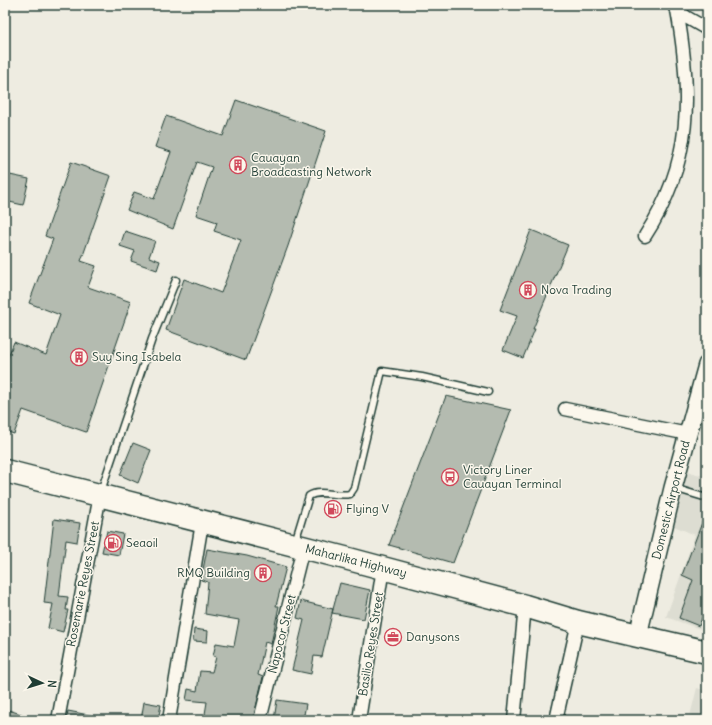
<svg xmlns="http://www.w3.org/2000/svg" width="712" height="725" viewBox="0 0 712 725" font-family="Delius,sans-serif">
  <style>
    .built { fill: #ddddd2 }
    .building { fill: #b4bbb0; stroke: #1f3d34 }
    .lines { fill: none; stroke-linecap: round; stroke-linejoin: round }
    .lane-casing { stroke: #1f3d34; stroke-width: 9 }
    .street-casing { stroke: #1f3d34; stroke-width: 15 }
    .secondary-casing { stroke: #1f3d34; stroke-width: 20 }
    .highway-casing { stroke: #1f3d34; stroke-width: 25 }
    .lane { stroke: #fbf7ec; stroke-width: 6 }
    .street { stroke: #fbf7ec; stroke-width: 12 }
    .secondary { stroke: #fbf7ec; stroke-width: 17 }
    .highway { stroke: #fbf7ec; stroke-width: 22 }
    .labels { text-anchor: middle; stroke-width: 3; stroke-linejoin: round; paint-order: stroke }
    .poi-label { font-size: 12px; fill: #1f3d34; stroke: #fbf7ec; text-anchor: start }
    .street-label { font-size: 12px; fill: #1f3d34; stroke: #fbf7ec }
  </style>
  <rect width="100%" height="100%" fill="#eeece1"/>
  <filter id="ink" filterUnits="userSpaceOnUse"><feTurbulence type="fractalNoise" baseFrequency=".025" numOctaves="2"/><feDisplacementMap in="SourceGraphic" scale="8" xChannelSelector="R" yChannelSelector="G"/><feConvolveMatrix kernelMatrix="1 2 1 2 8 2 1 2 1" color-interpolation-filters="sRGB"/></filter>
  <g filter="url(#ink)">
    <path class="built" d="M686,471L707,477V611L700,629L666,617L695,535L674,526Z
      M697,688L707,691V720H689Z"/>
    <path class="building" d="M236,100L326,131L288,246L246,360L166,330L184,279L221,293L241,240L214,231L217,222L196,215L212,167L197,162L173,229L127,210L134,192L154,199L171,152L155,147L166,116L223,136Z
      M71,162L111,176L81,261L96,266L88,287L131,302L86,432L23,410L14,434L5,431V364L14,342L46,355L60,315L29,303L53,239L45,236Z
      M5,174L29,179L23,205L5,201Z
      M531,230L568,245L533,329H535L523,358L503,350L517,316L500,310Z
      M125,231L155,241L149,257L160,261L157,270L131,261L135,251L120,246Z
      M446,396L511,410L453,563L389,545Z
      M133,443L151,450L138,483L120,475Z
      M706,512L707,605L699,626L679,618L693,580L682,575Z
      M54,519L80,523L77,542L66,540L59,596L68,597L66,610H68L63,632L48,628L53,604L44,603Z
      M107,531L123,534L119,555L102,552Z
      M207,549L247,556L286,567L276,606H279L271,644L265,642L258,675L263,677L253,720H204L207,702L186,700L188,689L197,691L200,671L212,672L216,657L213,656L216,643L234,646L239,620L205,614L208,582L201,580Z
      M340,583L370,590L364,619L332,613Z
      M301,601L333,609L322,657L314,656L311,674L292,670L304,620L297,618Z
      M194,629L208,631L207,642L193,641Z
      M277,700L306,704L303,720H274Z
      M144,702L161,705L158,720H141Z
      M5,709L34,718V720H5Z
      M68,711L94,716V720H66Z"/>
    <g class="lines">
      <g class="lane-casing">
        <path id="lane" d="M674,488L707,498
          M101,491L152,339L176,280
          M295,542L309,496C320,489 337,497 350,494L354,488L382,371L422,377L488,392"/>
      </g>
      <g class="street-casing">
        <path id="street" d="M675,8L686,17L707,29
          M645,236C693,162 692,94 677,10
          M565,409L688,434
          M58,720L100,495
          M169,720L202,523
          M260,720L303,548
          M359,720L383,568
          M514,720L525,606
          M556,720L578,622"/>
      </g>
      <g class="secondary-casing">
        <path id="secondary" d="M638,635L673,488L707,365"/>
      </g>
      <g class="highway-casing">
        <path id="highway" d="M5,471L345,558L525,606L578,622L707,652"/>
      </g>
      <use href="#lane" class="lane"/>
      <use href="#street" class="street"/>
      <use href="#secondary" class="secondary"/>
      <use href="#highway" class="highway"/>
    </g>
  </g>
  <defs>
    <g id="building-ring" transform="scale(0.9)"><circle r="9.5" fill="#fbf7ec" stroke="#d1495b" stroke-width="1.5"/><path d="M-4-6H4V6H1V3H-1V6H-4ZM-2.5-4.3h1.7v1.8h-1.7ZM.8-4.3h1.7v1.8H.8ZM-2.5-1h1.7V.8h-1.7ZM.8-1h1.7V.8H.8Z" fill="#d1495b"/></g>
    <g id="bus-ring" transform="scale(0.9)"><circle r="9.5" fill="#fbf7ec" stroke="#d1495b" stroke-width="1.5"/><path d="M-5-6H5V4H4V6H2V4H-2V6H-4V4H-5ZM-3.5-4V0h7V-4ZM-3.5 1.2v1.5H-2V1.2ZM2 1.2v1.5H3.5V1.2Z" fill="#d1495b"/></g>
    <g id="fuel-ring" transform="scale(0.9)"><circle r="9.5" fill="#fbf7ec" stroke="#d1495b" stroke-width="1.5"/><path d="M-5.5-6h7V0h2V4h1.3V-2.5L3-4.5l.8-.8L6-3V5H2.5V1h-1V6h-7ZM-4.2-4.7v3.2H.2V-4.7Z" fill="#d1495b"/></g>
    <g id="office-ring" transform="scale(0.9)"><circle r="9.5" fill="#fbf7ec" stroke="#d1495b" stroke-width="1.5"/><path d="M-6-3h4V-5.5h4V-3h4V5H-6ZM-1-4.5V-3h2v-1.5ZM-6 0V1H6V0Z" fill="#d1495b"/></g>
  </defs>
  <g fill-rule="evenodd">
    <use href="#building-ring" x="238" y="165"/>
    <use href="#building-ring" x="528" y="290"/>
    <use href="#building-ring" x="79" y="357"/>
    <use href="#bus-ring" x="450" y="477"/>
    <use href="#fuel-ring" x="333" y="509"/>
    <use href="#fuel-ring" x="113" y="543"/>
    <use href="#building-ring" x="263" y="573"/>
    <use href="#office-ring" x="393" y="637"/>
  </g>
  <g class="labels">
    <g class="poi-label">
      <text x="251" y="162">Cauayan<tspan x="251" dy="14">Broadcasting Network</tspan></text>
      <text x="541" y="294">Nova Trading</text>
      <text x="92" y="361">Suy Sing Isabela</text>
      <text x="463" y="474">Victory Liner<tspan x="463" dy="14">Cauayan Terminal</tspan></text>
      <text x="346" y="513">Flying V</text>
      <text x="126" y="547">Seaoil</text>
      <text x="250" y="577" text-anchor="end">RMQ Building</text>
      <text x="406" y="641">Danysons</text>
    </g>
    <g class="street-label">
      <text transform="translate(671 500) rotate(-76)" y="4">Domestic Airport Road</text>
      <text transform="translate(356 561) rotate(14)" y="4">Maharlika Highway</text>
      <text transform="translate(83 584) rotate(-79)" y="4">Rosemarie Reyes Street</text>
      <text transform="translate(282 634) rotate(-76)" y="4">Napocor Street</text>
      <text transform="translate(371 644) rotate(-81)" y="4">Basilio Reyes Street</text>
    </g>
  </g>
  <rect width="712" height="725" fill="none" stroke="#fbf7ec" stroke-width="20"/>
  <rect x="10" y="10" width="692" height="705" fill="none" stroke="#1f3d34" stroke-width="1.5" filter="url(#ink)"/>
  <g transform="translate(42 683) rotate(94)" stroke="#fbf7ec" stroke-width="3" paint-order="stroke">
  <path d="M0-3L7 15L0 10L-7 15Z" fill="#1f3d34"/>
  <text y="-6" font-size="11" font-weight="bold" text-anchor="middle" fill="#1f3d34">N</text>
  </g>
</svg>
